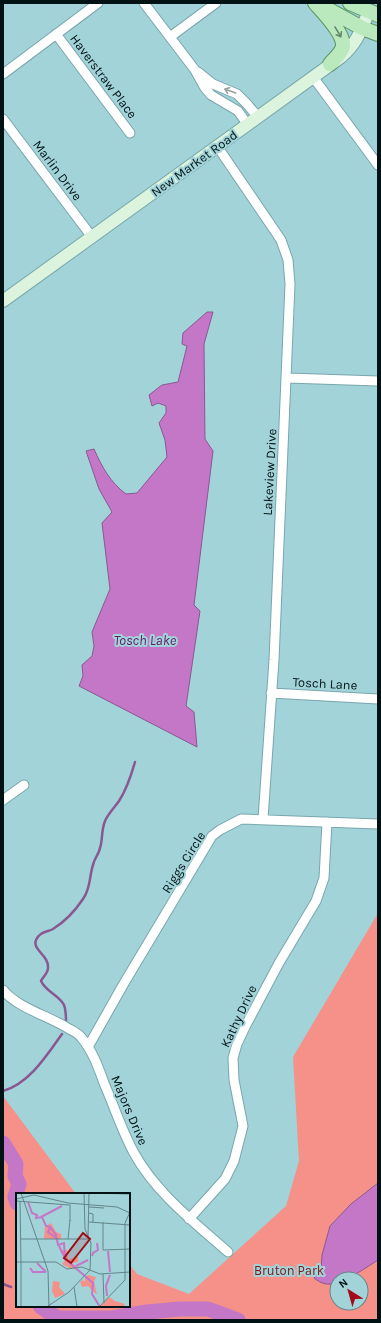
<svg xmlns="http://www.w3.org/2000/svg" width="381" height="1323" viewBox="0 0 381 1323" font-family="Karla,sans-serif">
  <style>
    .green { fill: #f59188; fill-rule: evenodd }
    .water { fill: #c476c7; stroke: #8a5891 }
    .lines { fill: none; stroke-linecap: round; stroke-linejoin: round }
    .stream { stroke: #8a5891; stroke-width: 2.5 }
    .river { stroke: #c476c7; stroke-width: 15 }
    .street-casing { stroke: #78a7ad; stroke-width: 11 }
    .secondary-casing { stroke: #78a7ad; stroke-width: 14 }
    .primary-casing { stroke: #5a9464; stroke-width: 16 }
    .street { stroke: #fff; stroke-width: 9 }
    .secondary { stroke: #dcf4dd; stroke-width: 12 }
    .primary { stroke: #b9e9bc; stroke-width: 14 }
    .oneway { stroke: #668870 }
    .oneway2 { stroke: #99a0a1 }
    .labels { text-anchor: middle; stroke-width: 4; stroke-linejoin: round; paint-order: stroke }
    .street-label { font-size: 13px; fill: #011214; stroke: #a2d3d9 }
    .park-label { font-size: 13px; fill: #7e1518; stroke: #a2d3d9 }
    .water-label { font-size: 14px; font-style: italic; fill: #611965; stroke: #a2d3d9 }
    .inset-river { fill: none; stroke: #c476c7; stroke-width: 2 }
    .inset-road { fill: none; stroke: #62868a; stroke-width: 1 }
    .view { fill: #a40a18; fill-opacity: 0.15; stroke: #a40a18; stroke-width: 2 }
    .inset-edge { fill: none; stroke: #011214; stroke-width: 2 }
  </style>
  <rect width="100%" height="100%" fill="#a2d3d9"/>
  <path class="green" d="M378,913V1320H3V1096L76,1194H17V1306H129V1264L137,1274L189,1294L286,1206L299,1161L293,1057ZM337,1279H361V1303H337Z"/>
  <path class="water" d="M207,312H213L204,344L205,439L213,451L194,605L200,611L186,706L194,712L197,747L79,686L83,676L82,665L92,656L94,646L92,632L110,589L102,523L112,512L99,489L86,451L94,449C102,467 110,482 126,494L137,493L167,457L165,440L159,423L166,413V406L158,403L152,406L149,395L162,385L178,382L187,346L182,344L183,333Z
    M378,1183V1260C365,1268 352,1279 337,1279V1282C328,1286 322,1284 314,1278L321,1270L322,1255L330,1226L351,1204Z"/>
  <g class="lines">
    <path class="stream" d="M66,1022C66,1016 66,1010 64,1005C59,995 46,992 41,981C43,977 48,973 48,968C49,955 32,950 36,940C39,932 47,932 53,929C66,921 75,911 83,899C91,888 89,877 93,865C94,859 99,854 100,848C103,839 101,831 105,821C108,814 114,808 119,801C127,789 131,776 135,762
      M3,1091C29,1084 47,1055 62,1034
      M3,1284L11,1287"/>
    <path class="river" d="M3,1143L16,1164L15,1176L19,1184L15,1197L17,1203
      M40,1306L57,1318H112L147,1312L180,1309H208L238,1320"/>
    <g class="street-casing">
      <path id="street" d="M144,3L195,70L205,88L211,95L238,111L248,125
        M56,34L130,133
        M170,37L216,3
        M198,72L213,84L237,94L247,104L258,117
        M3,74L98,3
        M313,77L378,165
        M3,119L92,237
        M217,146L281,240L288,260L290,284L274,660L263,819
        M287,378L378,381
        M271,693L378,699
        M3,800L24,785
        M3,990C18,1008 46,1015 66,1027C70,1030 77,1032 81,1037C92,1050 98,1066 104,1083C114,1106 122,1131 134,1153C156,1193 194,1222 228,1252
        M88,1047L123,985L212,836L220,830L241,819L378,824
        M189,1219L225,1179L234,1161L243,1126L234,1080L233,1058L237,1044L245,1027L279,963L316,901L324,878L327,822"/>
    </g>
    <g class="secondary-casing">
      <path id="secondary" d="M3,301L341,57C358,42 361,30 369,11"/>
    </g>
    <g class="primary-casing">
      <path id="primary" d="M315,3C323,12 344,33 343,46C342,53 334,59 330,64
        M350,3L378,15
        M322,6L362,28L378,34"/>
    </g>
    <use href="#street" class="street"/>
    <use href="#secondary" class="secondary"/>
    <use href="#primary" class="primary"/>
  </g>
  <defs><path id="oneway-shaft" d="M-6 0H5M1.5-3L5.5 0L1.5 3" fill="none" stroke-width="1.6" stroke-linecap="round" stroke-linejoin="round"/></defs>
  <use class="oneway" href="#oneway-shaft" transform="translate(338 32) rotate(59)"/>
  <use class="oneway2" href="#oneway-shaft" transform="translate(230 91) rotate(-160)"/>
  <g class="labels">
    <g class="street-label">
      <text transform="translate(104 76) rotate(53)" y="5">Haverstraw Place</text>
      <text transform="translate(194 163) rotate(-36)" y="5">New Market Road</text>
      <text transform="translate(58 170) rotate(53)" y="5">Marlin Drive</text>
      <text transform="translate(269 472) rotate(-87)" y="5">Lakeview Drive</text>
      <text transform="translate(325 683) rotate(3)" y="5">Tosch Lane</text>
      <text transform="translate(183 862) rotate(-58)" y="5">Riggs Circle</text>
      <text transform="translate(238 1016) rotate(-65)" y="5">Kathy Drive</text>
      <text transform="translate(130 1110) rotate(67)" y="5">Majors Drive</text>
    </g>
    <g class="park-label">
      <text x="289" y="1275">Bruton Park</text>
    </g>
    <g class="water-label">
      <text x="145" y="645">Tosch Lake</text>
    </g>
  </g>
  <g transform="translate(16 1193)">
    <rect width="114" height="114" fill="#a2d3d9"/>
    <path d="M35,30L40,39L45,41V46H28L29,34ZM44,57H51L52,67L62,63V69L56,70L61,74L55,76L46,71L49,67ZM72,82L80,84L78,89L81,102L72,93L66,94L64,89L67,87L69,89V85ZM37,88L44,89L43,94L49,101L39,105L36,98ZM93,104L99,108L109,111L107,114H84Z" fill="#f59188"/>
    <path class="inset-river" d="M12,9L16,20L21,22L20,25L26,24L30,33L34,34L40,42L42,52L48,50L49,66L77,90L76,101L84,114M25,24L46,13M34,35L32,39L40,45M43,53L49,65M92,58L94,79M76,63L77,60L82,57L81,50M21,70L30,79M60,73L72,67M14,75L17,79H30M91,103L90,93L94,82"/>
    <path class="inset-road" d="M5,0L32,78L33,114M72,0L114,1M0,6L18,2L52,10L101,14L114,20M0,8L53,12M4,8L5,69M73,14L88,15M73,20L77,21V29M54,28V11M73,29L114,32M87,29V57L114,56M72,44L73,0M5,46H73M52,46L54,27M0,69H40L51,76L66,74L84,81L114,79M87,81L88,110M58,94L61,114M32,113L53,99L74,77L75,50L69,36L68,0M5,114V69M83,114L109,87V30L114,19"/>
    <path class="view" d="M67,40L74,46L55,70L48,65Z"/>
    <rect width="114" height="114" class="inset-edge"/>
  </g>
  <rect width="381" height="1323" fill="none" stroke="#011214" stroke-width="8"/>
  <g transform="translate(349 1291) rotate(323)"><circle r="19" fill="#a2d3d9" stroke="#62868a"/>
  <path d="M0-3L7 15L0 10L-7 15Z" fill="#a40a18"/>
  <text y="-6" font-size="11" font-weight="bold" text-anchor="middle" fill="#011214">N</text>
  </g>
</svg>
